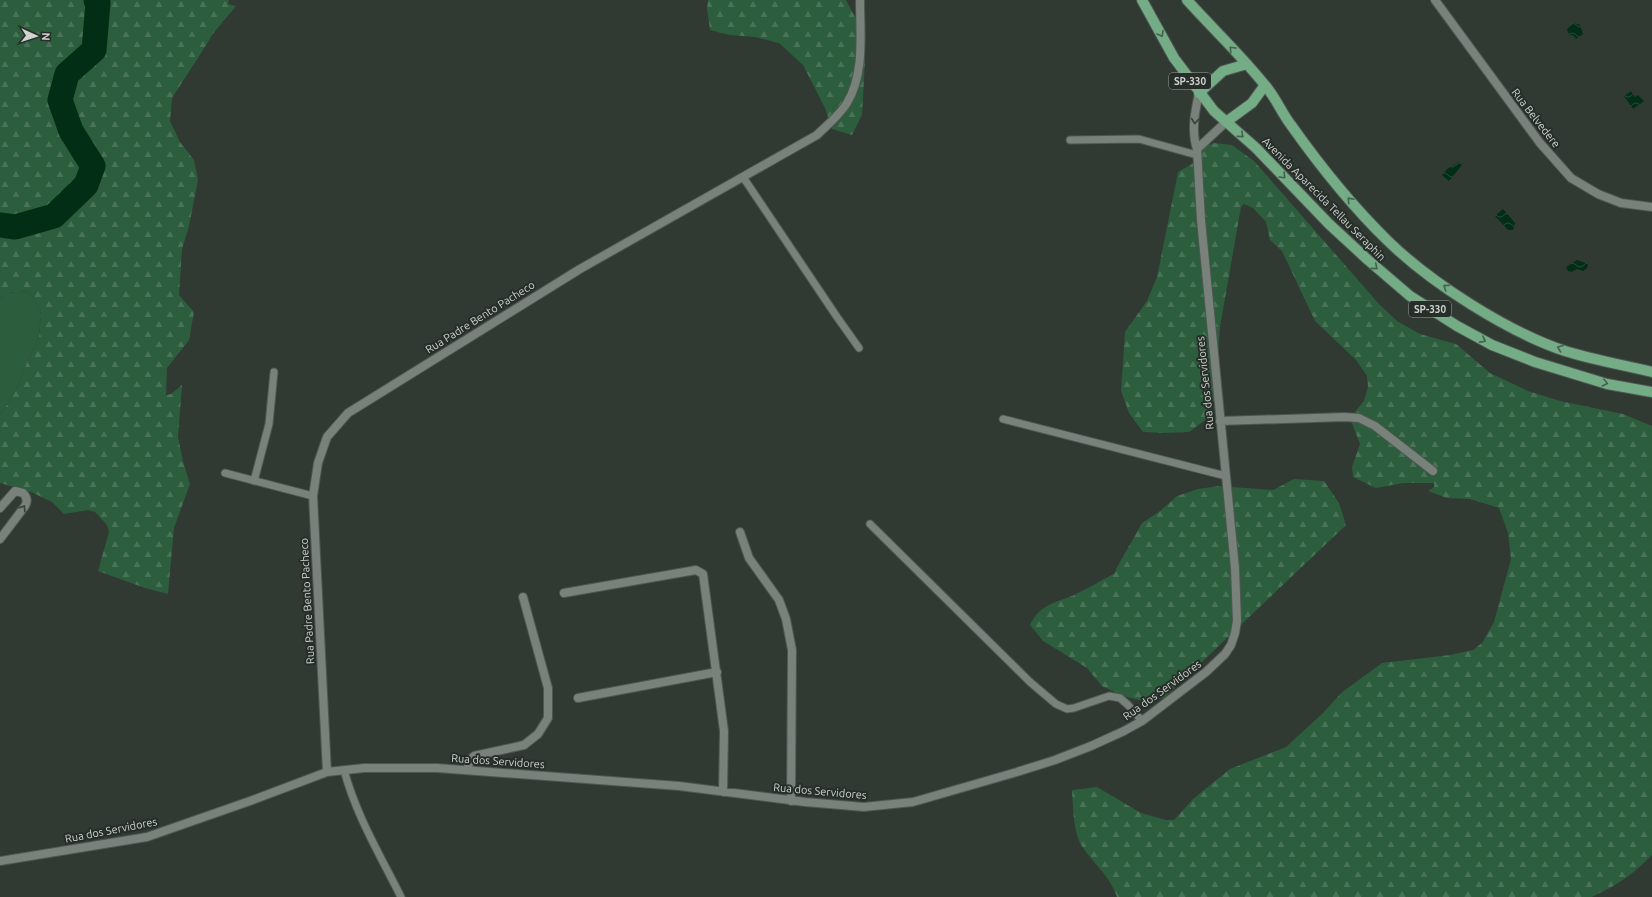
<svg xmlns="http://www.w3.org/2000/svg" width="1652" height="897" viewBox="0 0 1652 897" font-family="Ubuntu,sans-serif">
  <style>
    .green { fill: #2c5d3d }
    .forest { fill: url(#forest-firs) }
    .water { fill: url(#water-waves) }
    .lines { fill: none; stroke-linecap: round; stroke-linejoin: round }
    .river { stroke: #012e15; stroke-width: 25 }
    .service-casing { stroke: #4f5651; stroke-width: 9 }
    .minor-casing { stroke: #4f5651; stroke-width: 10 }
    .primary-casing { stroke: #4f5651; stroke-width: 12 }
    .service { stroke: #78817a; stroke-width: 7 }
    .minor { stroke: #78817a; stroke-width: 8 }
    .primary { stroke: #74ac86; stroke-width: 10 }
    .oneway { stroke: #46604e }
    .oneway2 { stroke: #373f39 }
    .labels { text-anchor: middle; stroke-width: 4; stroke-linejoin: round; paint-order: stroke }
    .shield { fill: #272e29; stroke: #9ca29d; stroke-width: 1 }
    .shield-label { font-size: 10px; font-weight: bold; fill: #ced3cf }
    .street-label { font-size: 11px; fill: #ced3cf; stroke: #272e29 }
  </style>
  <defs>
    <pattern id="forest-firs" width="22" height="20" patternUnits="userSpaceOnUse"><rect width="22" height="20" fill="#2c5d3d"/><path d="M5 1l3.5 6h-7zM16 11l3.5 6h-7z" fill="#497358"/></pattern>
    <pattern id="water-waves" width="16" height="10" patternUnits="userSpaceOnUse"><rect width="16" height="10" fill="#012e15"/><path d="M0 5q4-4 8 0t8 0" fill="none" stroke="#254b36"/></pattern>
  </defs>
  <rect width="100%" height="100%" fill="#313933"/>
  <path class="green" d="M29,291L41,311L39,337L28,359L20,381L9,402L0,414V299L7,293Z"/>
  <path class="forest" d="M0,0H229L228,4L236,6L211,36L210,39L172,98L170,121L180,142L194,160L198,180L189,226L182,249L179,295L194,312L189,340L167,368L166,395L171,394L182,385L178,437L183,461L190,484L174,528L168,594L145,588L98,571L109,532L107,525L95,512L88,510L64,514L52,502L31,492L0,483V414L9,402L20,381L28,359L39,337L41,311L29,291L7,293L0,299Z
    M708,0H846L856,19L858,40L865,61L862,115L852,135L832,129L825,108L803,65L779,43L755,37L730,35L710,30L707,9Z
    M1214,143L1232,145L1254,161L1379,304L1397,321L1420,334L1456,344L1490,373L1528,391L1560,401L1623,414L1652,426V855C1631,876 1619,884 1592,897H1117C1110,875 1091,862 1080,843C1073,828 1073,806 1072,790L1097,787L1141,813L1166,820H1174L1193,799L1230,769L1286,747L1323,713L1341,693L1382,663L1450,655L1473,650L1482,643L1494,622L1511,559L1508,533L1499,508L1470,499L1447,498L1428,491L1434,487V483H1403L1376,488L1353,477L1352,467L1360,444L1350,418L1364,401L1368,387L1367,376L1356,360L1315,321L1282,251L1270,240L1266,222L1253,208L1244,204L1241,207L1220,327L1215,397L1208,418L1189,432L1164,433L1143,432L1129,413L1121,391L1125,332L1147,301L1157,277L1178,172L1195,162L1194,150Z
    M1294,479L1324,481L1339,503L1346,525L1164,698L1143,701L1123,696L1102,686L1087,668L1043,641L1030,625C1040,604 1055,603 1074,595C1088,588 1101,581 1115,573L1116,569L1142,523L1160,511L1177,496L1198,489L1219,486L1273,490Z"/>
  <path class="water" d="M1574,23L1580,25L1583,34L1576,39L1574,36L1569,34L1567,30L1568,28Z
    M1631,91L1635,97L1638,95L1644,101L1633,109L1624,96Z
    M1459,162L1462,165L1449,181L1442,175L1447,169Z
    M1503,209L1515,223L1513,230H1508L1495,216Z
    M1577,260L1588,264L1587,268L1583,271L1577,269L1572,272L1568,271L1566,267Z"/>
  <g class="lines">
    <path class="river" d="M0,225L15,227L54,216L86,185L93,166L71,131L60,100L67,74L94,50L98,3L96,0"/>
    <g class="service-casing">
      <path id="service" d="M1070,140L1139,139L1197,155
        M743,177L837,317L859,348
        M1003,419L1226,476
        M225,473L313,496
        M254,481L269,424L274,372
        M870,524L1030,682L1056,704L1067,709L1074,708L1109,696L1120,698L1128,705L1142,721
        M344,770C356,815 380,855 401,897"/>
    </g>
    <g class="minor-casing">
      <path id="minor" d="M1435,0L1540,143L1571,178L1598,194L1621,203L1652,207
        M1197,149L1226,122
        M1220,421L1344,417L1359,418L1375,426L1433,471
        M0,508L15,491L23,493C27,497 28,501 25,506L0,539
        M740,532L749,558L779,600L786,619L792,650L791,801
        M564,593L696,570L703,574L724,731L723,792
        M578,698L717,672
        M467,770L470,760L474,756L524,745L538,734L548,718V688L523,597
        M327,772L313,496L318,463L327,437L348,413L580,269L817,135C827,125 839,116 847,103C865,73 860,34 860,0
        M0,861L147,837L250,801L327,772L364,768H437L679,786L805,802L864,807L913,802L1017,772L1055,760L1091,746L1124,731L1142,721L1206,672L1225,654L1231,645L1235,633L1237,621L1235,568L1201,220L1197,149C1191,131 1195,111 1199,93"/>
    </g>
    <g class="primary-casing">
      <path id="primary" d="M1142,0L1174,58L1214,111L1256,148L1329,224L1368,260L1410,296L1457,326L1492,345L1535,362L1607,384L1652,392
        M1187,0C1212,28 1240,54 1264,84C1275,96 1281,112 1291,125C1320,166 1352,206 1388,241C1431,283 1508,332 1565,351C1594,360 1623,365 1652,372
        M1199,93L1223,71L1247,64
        M1226,122L1252,103L1265,85"/>
    </g>
    <use href="#service" class="service"/>
    <use href="#minor" class="minor"/>
    <use href="#primary" class="primary"/>
  </g>
  <defs><path id="oneway-chevron" d="M-2-3.5L2.5 0L-2 3.5" fill="none" stroke-width="1.6" stroke-linecap="round" stroke-linejoin="round"/></defs>
  <g class="oneway">
    <use href="#oneway-chevron" transform="translate(1161 34) rotate(61)"/>
    <use href="#oneway-chevron" transform="translate(1232 49) rotate(-133)"/>
    <use href="#oneway-chevron" transform="translate(1241 135) rotate(41)"/>
    <use href="#oneway-chevron" transform="translate(1283 176) rotate(46)"/>
    <use href="#oneway-chevron" transform="translate(1350 200) rotate(-131)"/>
    <use href="#oneway-chevron" transform="translate(1375 267) rotate(40)"/>
    <use href="#oneway-chevron" transform="translate(1446 287) rotate(-146)"/>
    <use href="#oneway-chevron" transform="translate(1483 340) rotate(28)"/>
    <use href="#oneway-chevron" transform="translate(1560 348) rotate(-159)"/>
    <use href="#oneway-chevron" transform="translate(1605 383) rotate(14)"/>
  </g>
  <g class="oneway2">
    <use href="#oneway-chevron" transform="translate(1195 121) rotate(95)"/>
    <use href="#oneway-chevron" transform="translate(23 508) rotate(-57)"/>
  </g>
  <g class="labels">
    <g class="shield">
      <rect x="1169" y="73" width="42" height="16" rx="3"/>
      <rect x="1409" y="301" width="42" height="16" rx="3"/>
    </g>
    <g class="shield-label">
      <text x="1190" y="85">SP-330</text>
      <text x="1430" y="313">SP-330</text>
    </g>
    <g class="street-label">
      <text transform="translate(1536 118) rotate(52)" y="4">Rua Belvedere</text>
      <text transform="translate(1324 199) rotate(45)" y="4">Avenida Aparecida Tellau Seraphin</text>
      <text transform="translate(480 317) rotate(-32)" y="4">Rua Padre Bento Pacheco</text>
      <text transform="translate(1205 383) rotate(-96)" y="4">Rua dos Servidores</text>
      <text transform="translate(307 601) rotate(-93)" y="4">Rua Padre Bento Pacheco</text>
      <text transform="translate(1162 690) rotate(-36)" y="4">Rua dos Servidores</text>
      <text transform="translate(498 761) rotate(4)" y="4">Rua dos Servidores</text>
      <text transform="translate(820 791) rotate(5)" y="4">Rua dos Servidores</text>
      <text transform="translate(111 830) rotate(-11)" y="4">Rua dos Servidores</text>
    </g>
  </g>
  <g transform="translate(36 36) rotate(93)" stroke="#272e29" stroke-width="3" paint-order="stroke">
  <path d="M0-3L7 15L0 10L-7 15Z" fill="#ced3cf"/>
  <text y="-6" font-size="11" font-weight="bold" text-anchor="middle" fill="#ced3cf">N</text>
  </g>
</svg>
